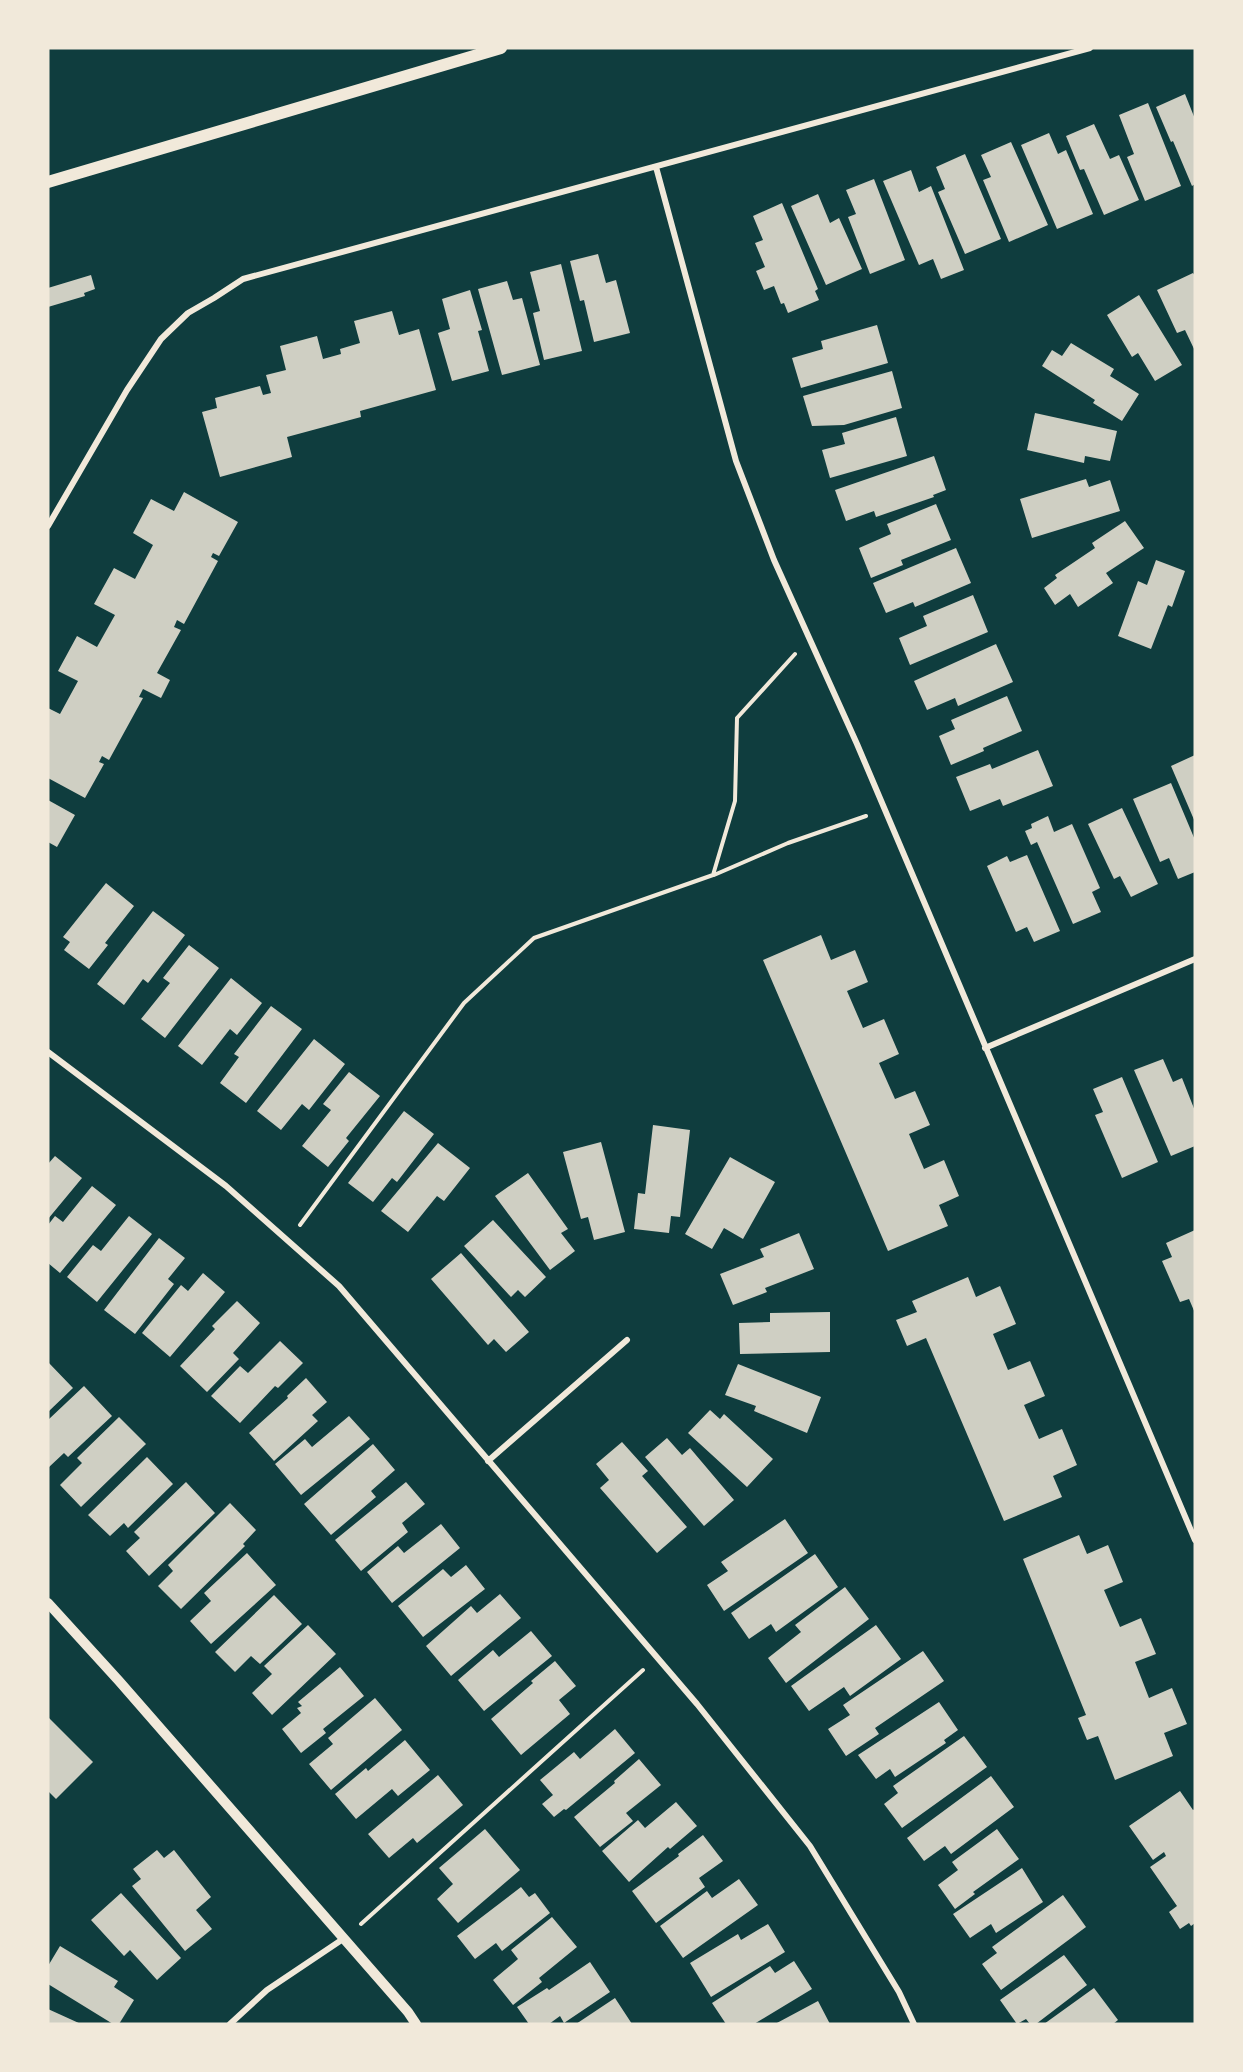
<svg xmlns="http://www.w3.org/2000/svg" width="1243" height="2072" viewBox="0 0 1243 2072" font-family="'Exo 2',sans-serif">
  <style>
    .building { fill: #cfcfc3 }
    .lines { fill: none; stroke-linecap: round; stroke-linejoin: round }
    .path { stroke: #f1e9da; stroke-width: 4 }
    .minor { stroke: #f1e9da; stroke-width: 6 }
    .tertiary { stroke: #f1e9da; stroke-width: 10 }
    .secondary { stroke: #f1e9da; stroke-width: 12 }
  </style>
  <rect width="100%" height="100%" fill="#0f3d3e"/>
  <path class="building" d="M1185,94L1195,119V184L1192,186L1173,141L1171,142L1156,107Z
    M1148,103L1181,186L1145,201L1127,157L1134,154L1119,115Z
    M1094,124L1110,159L1119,155L1139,200L1104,215L1084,169L1080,170L1066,136Z
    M1049,133L1058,154L1066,150L1093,214L1057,229L1021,145Z
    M1011,142L1048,225L1009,242L983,180L991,177L981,155Z
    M965,154L1001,239L965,254L938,192L945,189L936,167Z
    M911,170L919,192L931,186L964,270L941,279L933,259L919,265L883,181Z
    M874,179L905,260L870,274L848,217L856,214L846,190Z
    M818,194L830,223L839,218L862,269L826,285L791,206Z
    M782,203L818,289L815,291L819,300L788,313L784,303L781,304L774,286L764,290L756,271L765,267L755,243L763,240L753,216Z
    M598,254L606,283L616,280L630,333L594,342L584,300L580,301L570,261Z
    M561,264L582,351L544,360L533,313L540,311L530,272Z
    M1193,273L1195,276V351L1185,330L1177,333L1157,290Z
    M91,275L95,289L84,293L85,296L48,307V288Z
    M507,281L513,300L522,298L540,365L502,375L478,289Z
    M470,290L482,330L478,331L489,371L452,381L438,333L450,329L442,299Z
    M1139,295L1182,365L1155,381L1138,353L1132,357L1107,315Z
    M392,311L399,335L419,329L436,390L360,411L361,417L287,437L292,457L220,477L202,412L217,408L215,398L260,386L263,395L271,393L266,375L286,370L280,346L317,336L323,359L341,354L340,349L360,343L354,321Z
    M877,325L888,363L801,388L792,358L823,349L821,341Z
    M1071,343L1114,369L1110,376L1139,394L1122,421L1093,403L1095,400L1042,366L1052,350L1062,356Z
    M892,371L902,408L844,425L812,426L803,396Z
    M1035,413L1117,431L1110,461L1085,456L1084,463L1027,450Z
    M896,417L907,456L830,478L822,450L845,444L842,433Z
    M934,456L946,490L933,495L934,497L876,517L874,511L846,521L835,490Z
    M1086,479L1089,487L1110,480L1120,511L1032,538L1020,499Z
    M184,492L238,522L219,556L213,553L211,557L218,561L184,624L177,620L174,627L181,630L157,673L170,680L161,698L143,689L139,697L143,698L109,760L102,756L99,762L104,764L85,798L48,778V708L60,714L78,681L58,671L77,636L97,647L115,615L94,604L114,568L135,579L153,545L133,533L151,499L174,511Z
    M936,504L951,540L901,560L903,565L871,578L859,548L891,534L887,524Z
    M1125,521L1144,548L1106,573L1113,583L1078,607L1070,594L1055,605L1044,588L1057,578L1055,575L1095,548L1092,543Z
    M956,548L971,583L915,607L913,602L886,613L873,583Z
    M1156,560L1185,571L1172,607L1168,605L1151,649L1118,636L1138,581L1147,585Z
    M973,595L988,632L910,665L899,638L927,626L923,616Z
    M996,644L1013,682L958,706L955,698L927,710L914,681Z
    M1007,696L1022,731L983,748L984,751L951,765L939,736L955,729L951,720Z
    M1038,750L1053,786L1003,806L1000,799L970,811L956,777L990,764L992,769Z
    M1195,755V822L1171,766Z
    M1171,783L1195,840V872L1178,879L1169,858L1160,862L1133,799Z
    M48,800L75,815L57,847L48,842Z
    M1122,808L1158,884L1131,897L1120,876L1114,879L1088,824Z
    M1048,816L1054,832L1072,824L1100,888L1092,892L1101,912L1073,924L1037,842L1031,845L1025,831L1032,828L1031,824Z
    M1027,855L1060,931L1034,942L1027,927L1016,932L987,866L1007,856L1010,862Z
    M106,883L134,906L105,943L108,945L89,969L64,950L70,942L63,937Z
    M153,911L185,935L148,983L143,979L124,1005L97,984Z
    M821,935L831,960L855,950L868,982L847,991L863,1028L884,1019L899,1054L879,1063L895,1099L915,1091L930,1125L909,1134L924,1169L944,1160L959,1196L939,1205L948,1226L888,1251L763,960Z
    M189,945L219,968L165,1038L141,1019L170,983L163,978Z
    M231,978L262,1003L237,1035L230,1029L202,1065L178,1046Z
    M271,1006L302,1029L246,1103L220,1083L239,1057L234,1054Z
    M314,1039L345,1064L309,1110L302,1104L281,1130L257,1111Z
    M1163,1059L1173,1082L1182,1078L1195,1111V1146L1171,1156L1134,1070Z
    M349,1072L380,1096L346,1138L349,1141L328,1167L302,1146L331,1110L323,1104Z
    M1122,1077L1158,1162L1122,1178L1095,1115L1103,1112L1093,1089Z
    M404,1111L434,1134L397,1182L392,1178L373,1202L348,1183Z
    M653,1125L690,1130L680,1217L671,1216L669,1233L634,1229L638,1193L645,1194Z
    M601,1142L625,1232L594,1240L588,1217L581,1219L563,1152Z
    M438,1143L470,1168L444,1201L437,1196L408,1232L381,1211Z
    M55,1156L82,1178L48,1219V1164Z
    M730,1157L775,1182L743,1239L724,1228L712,1249L685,1234Z
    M528,1173L568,1229L561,1233L575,1251L550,1270L495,1196Z
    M92,1186L116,1205L60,1273L48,1263V1225L55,1216L63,1222Z
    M129,1216L152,1234L97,1302L67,1277L93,1245L101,1251Z
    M493,1220L546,1277L525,1297L518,1290L511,1297L464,1246Z
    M1195,1230V1313L1189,1299L1180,1302L1162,1261L1172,1257L1166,1243Z
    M799,1233L814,1269L765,1288L767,1292L733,1305L720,1274L764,1257L760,1249Z
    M159,1238L185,1258L168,1279L174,1284L135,1334L104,1310Z
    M461,1253L529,1332L506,1352L494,1339L488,1345L431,1279Z
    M203,1273L225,1292L170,1357L142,1333L181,1285L188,1291Z
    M968,1277L976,1297L1000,1286L1016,1324L993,1334L1008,1370L1030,1361L1045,1396L1024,1405L1039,1439L1062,1429L1077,1465L1053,1476L1062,1497L1004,1521L926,1338L907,1346L896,1320L917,1312L912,1301Z
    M237,1301L260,1323L233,1353L239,1359L207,1392L180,1366L215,1329L212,1326Z
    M830,1312V1352L740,1354L739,1323L770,1322V1313Z
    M280,1341L303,1363L278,1388L275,1386L240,1423L211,1396L240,1366L248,1373Z
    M48,1362L73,1388L48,1412Z
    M738,1364L821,1397L807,1433L754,1411L756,1406L725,1395Z
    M306,1378L327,1402L312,1415L318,1421L274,1461L249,1433L288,1398L287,1396Z
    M84,1386L112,1416L68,1457L64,1453L48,1468V1420Z
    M710,1410L720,1419L724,1414L773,1459L747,1487L688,1433Z
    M349,1416L370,1439L301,1495L275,1464L305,1439L312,1447Z
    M119,1417L146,1444L81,1507L60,1485L82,1463L77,1458Z
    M667,1438L682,1455L690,1448L734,1500L704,1526L645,1457Z
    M622,1442L648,1471L642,1476L687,1527L657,1553L600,1488L609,1480L596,1464Z
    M373,1444L395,1470L371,1491L376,1497L331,1535L304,1504Z
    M147,1457L173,1484L128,1528L124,1523L110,1536L88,1515Z
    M186,1482L215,1513L149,1576L126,1551L140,1538L134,1532Z
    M406,1482L425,1504L402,1523L408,1532L361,1571L335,1540Z
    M230,1503L256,1530L243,1544L245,1546L181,1609L158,1586L173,1571L168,1565Z
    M785,1519L808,1553L724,1611L707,1585L728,1571L721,1562Z
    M441,1524L460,1548L392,1603L367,1572L398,1546L404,1553Z
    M1079,1535L1087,1554L1108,1545L1123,1582L1104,1590L1120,1627L1141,1618L1156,1654L1135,1662L1149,1698L1172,1688L1187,1724L1164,1733L1173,1756L1115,1780L1098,1736L1087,1740L1078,1718L1086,1715L1023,1559Z
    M247,1553L276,1585L211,1644L190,1621L211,1601L204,1593Z
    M815,1554L838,1587L776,1632L771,1624L749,1639L731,1613Z
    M466,1565L485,1589L423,1637L398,1606L443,1569L451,1577Z
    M845,1587L869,1619L786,1683L768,1658L801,1632L795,1625Z
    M500,1594L521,1618L451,1676L426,1646L471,1606L477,1613Z
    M274,1595L302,1624L260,1664L251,1656L235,1672L215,1652Z
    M308,1625L336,1654L272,1715L252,1693L272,1674L264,1666Z
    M876,1625L901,1659L850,1696L844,1687L809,1711L791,1686Z
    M531,1631L552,1656L484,1711L458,1680L493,1650L499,1657Z
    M923,1651L944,1681L875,1728L879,1734L846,1756L828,1729L850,1715L843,1705Z
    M555,1661L576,1686L559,1700L570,1714L521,1755L491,1719L533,1683L531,1681Z
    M340,1667L364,1696L323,1729L326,1733L301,1753L282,1729L301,1713L297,1708L302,1706L298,1702Z
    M375,1698L402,1730L331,1790L309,1764L333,1744L328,1738Z
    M939,1702L958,1730L944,1740L946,1743L895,1777L890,1769L876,1779L858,1755Z
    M48,1717L93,1762L56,1799L48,1791Z
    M615,1729L635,1753L566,1810L564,1809L554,1817L542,1804L553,1795L540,1780L574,1752L580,1759Z
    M964,1736L987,1767L902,1828L884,1804L898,1793L893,1786Z
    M405,1740L430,1770L398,1796L392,1789L356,1819L335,1794L366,1768L368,1771Z
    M639,1759L661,1785L626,1813L633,1821L600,1847L574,1817L615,1783L614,1781Z
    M438,1775L463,1805L417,1843L413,1838L389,1858L368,1834Z
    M991,1776L1014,1807L951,1854L945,1846L924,1861L907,1838Z
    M1180,1791L1193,1810L1195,1809V1923L1191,1926L1189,1923L1180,1929L1169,1912L1177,1906L1150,1867L1166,1856L1164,1852L1153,1860L1129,1826Z
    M676,1802L697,1826L670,1849L668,1847L629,1882L602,1851L638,1820L645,1828Z
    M485,1829L520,1870L458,1923L437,1899L453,1884L439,1868Z
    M997,1829L1019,1859L973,1892L975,1894L955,1909L938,1885L958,1870L952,1862Z
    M703,1835L723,1861L699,1878L705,1887L656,1923L632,1891L679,1856L678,1854Z
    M157,1850L164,1858L174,1850L211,1897L196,1910L212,1929L185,1951L132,1886L141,1879L133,1869Z
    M1022,1868L1043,1902L996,1933L991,1924L970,1938L953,1914Z
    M739,1879L758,1905L683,1958L660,1926L707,1891L712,1898Z
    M521,1887L529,1897L535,1893L550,1913L502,1951L496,1943L475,1959L457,1936Z
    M121,1893L181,1958L157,1980L130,1950L124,1956L91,1920Z
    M1063,1895L1086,1927L1001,1990L982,1964L997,1953L992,1947Z
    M552,1917L577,1947L539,1978L542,1982L513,2005L493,1980L518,1959L511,1950Z
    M768,1924L785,1952L711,1997L690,1963L738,1934L741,1940Z
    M60,1946L118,1981L114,1987L134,2000L119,2024H113L48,1984V1966Z
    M1064,1955L1087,1985L1036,2024H1030L1026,2019L1017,2024L1000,2000Z
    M794,1961L812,1989L754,2024H726L712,2003L770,1966L775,1973Z
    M590,1962L610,1992L564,2023L560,2016L549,2024H529L517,2007L547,1988L549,1990Z
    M1094,1988L1118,2020L1113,2024H1044Z
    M615,1998L632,2024H576Z
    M818,2001L830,2024H775Z
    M48,2009L81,2024H48Z"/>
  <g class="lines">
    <path class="path" d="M714,875L788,843L866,816
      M300,1225L464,1003L534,938L713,875L735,801L737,718L795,654
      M361,1924L643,1670"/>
    <path class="minor" d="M656,167L736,461L774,560L857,744L1195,1540
      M48,526L127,390L161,339L188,313L214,298L243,279L1090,48
      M985,1048L1195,959
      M48,1052L226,1186L339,1286L697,1704L810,1846L899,1992L914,2024
      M488,1461L627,1340
      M230,2024L267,1990L343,1939"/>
    <path class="tertiary" d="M48,1603L119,1681L408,2012L416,2024"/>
    <path class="secondary" d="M48,182L501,48"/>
  </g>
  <rect width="1243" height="2072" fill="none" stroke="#f1e9da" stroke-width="99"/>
</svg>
